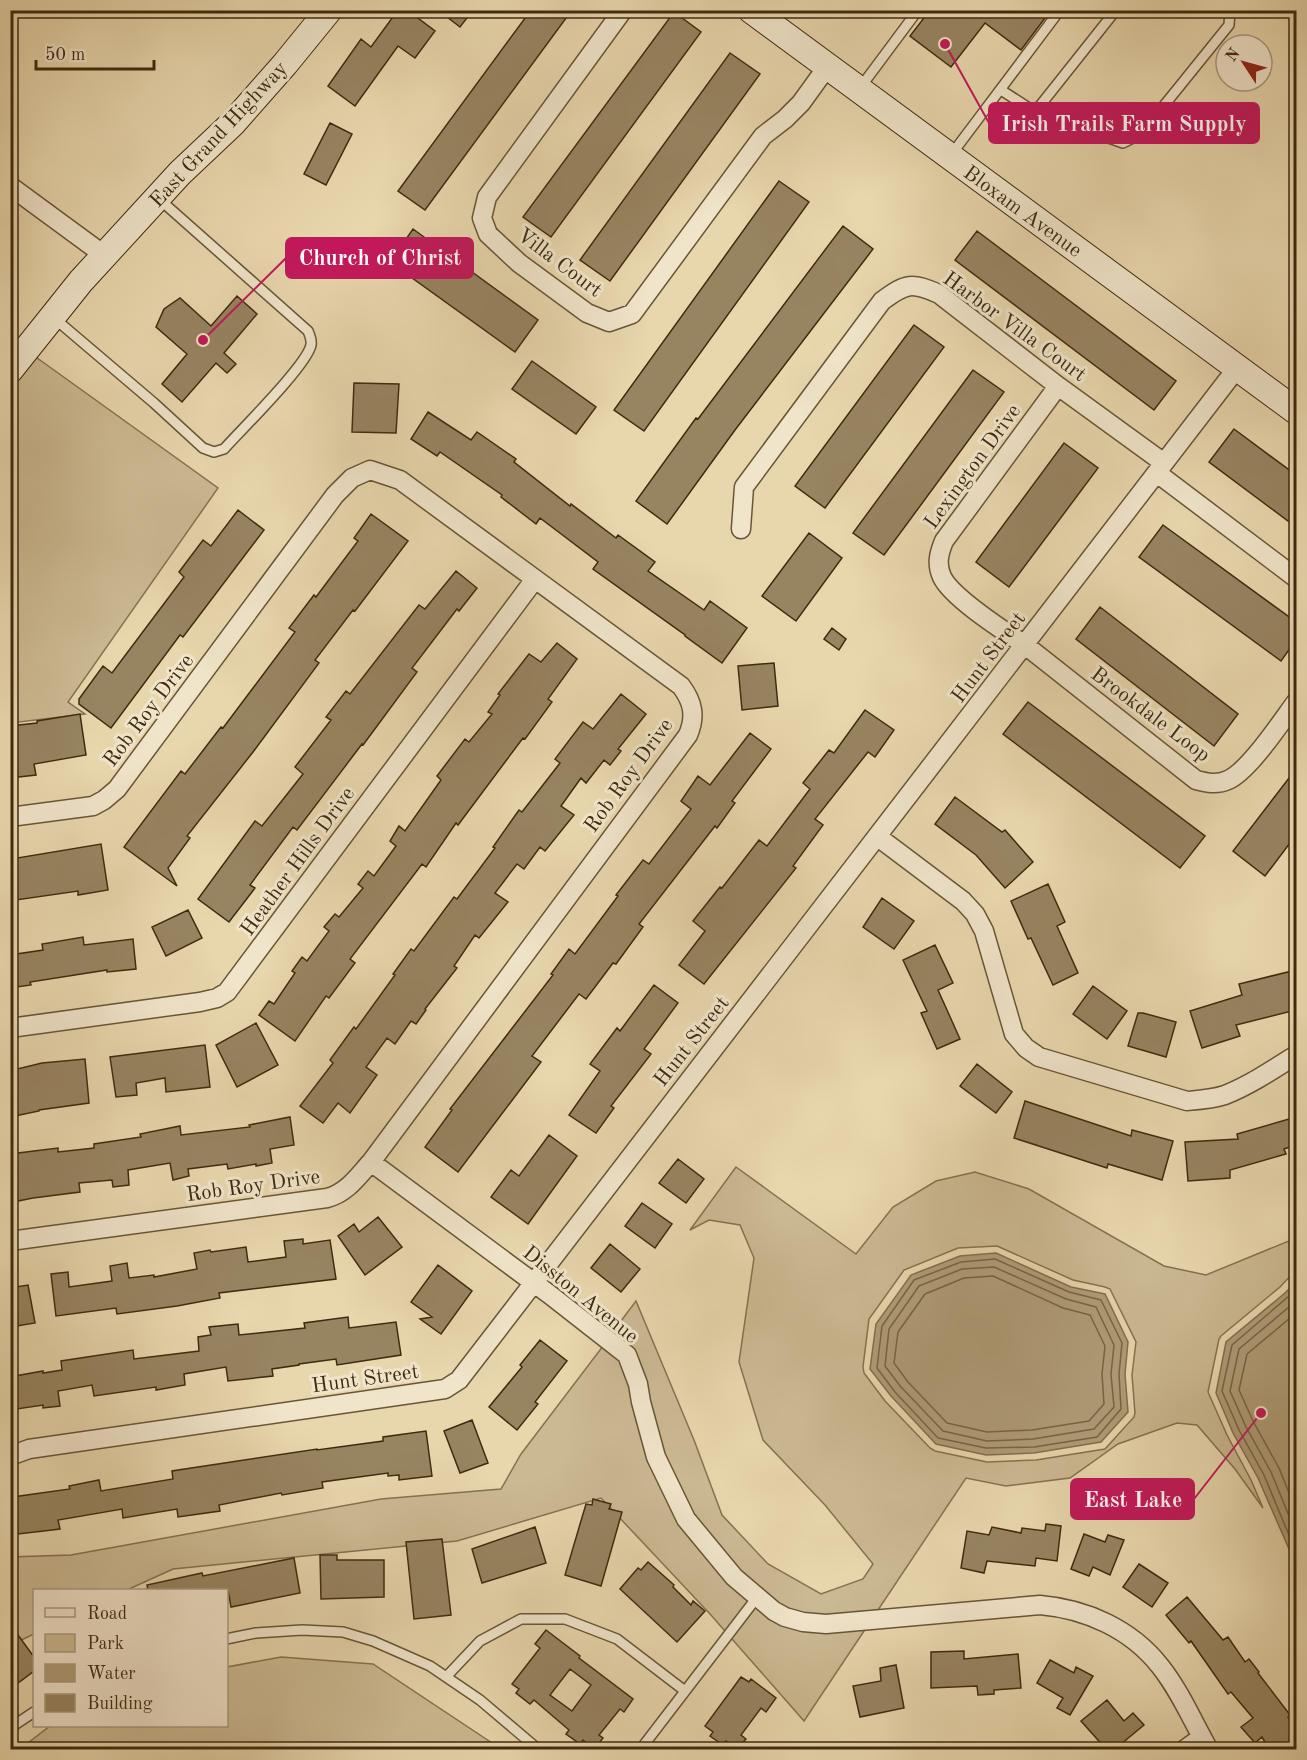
<svg xmlns="http://www.w3.org/2000/svg" width="1307" height="1760" viewBox="0 0 1307 1760" font-family="'Old Standard TT',serif">
  <style>
    .green { fill: #cbb992; stroke: #857250; stroke-width: 1.5; fill-rule: evenodd }
    .water { fill: #af9c77; stroke: #826f4d; stroke-width: 1.5 }
    .lines { fill: none; stroke-linecap: round; stroke-linejoin: round }
    .shore { stroke: #776443; stroke-width: 1.5 }
    .building { fill: #978461; stroke: #3f2b0f; stroke-width: 1.5; fill-rule: evenodd }
    .lane-casing { stroke: #695636; stroke-width: 12 }
    .street-casing { stroke: #695636; stroke-width: 21 }
    .secondary-casing { stroke: #3f2b0f; stroke-width: 28 }
    .lane { stroke: #f0e4ca; stroke-width: 9 }
    .street { stroke: #f0e4ca; stroke-width: 18 }
    .secondary { stroke: #f0e4ca; stroke-width: 26 }
    .labels { text-anchor: middle; stroke-width: 6; stroke-linejoin: round; paint-order: stroke }
    .street-label { font-size: 21px; fill: #3f2b0f; stroke: #f0e4ca }
    .leader { fill: none; stroke: #c2185b; stroke-width: 2 }
    .callout-dot { fill: #c2185b; stroke: #f0e4ca; stroke-width: 2 }
    .callout { fill: #c2185b; stroke: #c2185b; stroke-width: 2 }
    .callout-label { font-size: 22px; text-anchor: middle; font-weight: bold; fill: #fff }
  </style>
  <rect width="100%" height="100%" fill="#e8d6ad"/>
  <filter id="stains"><feTurbulence type="fractalNoise" baseFrequency=".00333" numOctaves="4"/><feColorMatrix values="0 0 0 0 .2 0 0 0 0 .09 0 0 0 0 .02 0 0 0 .5 -.17"/></filter>
  <radialGradient id="worn" r=".72"><stop offset=".6" stop-color="#630" stop-opacity="0"/><stop offset="1" stop-color="#630" stop-opacity=".3"/></radialGradient>
  <path class="green" d="M33,355L218,488L68,702L85,714L11,723L10,385Z
    M736,1167L856,1254L893,1207L936,1181L975,1172L1029,1189L1164,1266L1206,1275L1296,1238V1270L1280,1287L1221,1336L1219,1339L1208,1392L1227,1435L1251,1480L1263,1508L1235,1469L1197,1425L1177,1423L1118,1444L1070,1478L1006,1486L966,1478L878,1610L825,1615L803,1613L788,1609L778,1604L740,1571L694,1515L664,1455L649,1401L647,1382L641,1365L635,1352L612,1333L636,1301L694,1440L722,1515L768,1564L821,1594L863,1579L873,1564L825,1505L763,1440L739,1362L754,1258L740,1225L709,1220L690,1230ZM997,1246L1073,1280L1105,1287L1110,1289L1136,1342L1132,1375L1135,1413L1134,1417L1105,1449L1036,1460L987,1462L935,1451L930,1448L885,1401L864,1373L863,1367L869,1319L904,1270L958,1248Z
    M603,1346L620,1360L630,1385L647,1458L680,1524L768,1617L866,1628L804,1721L710,1614L601,1498L457,1541L173,1569L127,1590H34V1634L11,1645L10,1557L71,1555L381,1499L501,1489L521,1454Z
    M281,1657L373,1664L501,1749H20L50,1726H226L227,1667Z"/>
  <path class="water" d="M996,1253L1071,1287L1105,1294L1128,1342L1125,1374L1128,1412L1101,1442L1034,1453L986,1455L936,1444L891,1396L870,1369L876,1324L911,1275L960,1256Z
    M1296,1282V1565L1258,1478L1233,1433L1216,1393L1226,1342L1285,1293Z"/>
  <g class="lines">
    <path class="shore" d="M995,1259L1069,1292L1101,1300L1122,1343L1119,1374L1121,1409L1097,1437L1034,1447L986,1448L938,1438L895,1392L877,1368L882,1326L914,1280L961,1262Z
      M994,1267L1066,1299L1096,1307L1114,1345L1111,1374L1114,1407L1094,1429L1033,1439L987,1441L943,1431L901,1387L885,1366L889,1329L919,1286L962,1269Z
      M993,1276L1063,1308L1090,1315L1105,1346L1102,1374L1104,1404L1089,1421L1032,1430L987,1432L947,1423L908,1382L894,1363L898,1332L925,1294L964,1278Z
      M1296,1290L1232,1345L1222,1391L1239,1430L1264,1475L1296,1552
      M1296,1301L1239,1349L1230,1391L1246,1427L1271,1472L1296,1533
      M1296,1313L1247,1354L1239,1390L1254,1423L1279,1468L1296,1510"/>
  </g>
  <path class="building" d="M398,10H407L435,31L415,58L398,46L355,106L328,86L361,39L371,47Z
    M438,10H473L460,27Z
    M531,10H572L425,210L398,191Z
    M930,10H1051L1021,50L985,23L951,67L910,36Z
    M674,12L701,32L551,237L523,217Z
    M730,53L760,74L610,281L580,260Z
    M330,123L352,134L326,185L304,174Z
    M779,181L809,202L644,431L614,410Z
    M843,226L873,249L735,430L667,524L636,501L696,418L698,419Z
    M413,229L538,320L515,352L390,262Z
    M977,231L1176,381L1154,410L955,260Z
    M237,296L257,314L224,353L236,364L227,373L216,363L182,402L162,384L187,354L156,327L164,309L180,298L211,326Z
    M914,325L944,347L825,508L795,486Z
    M532,361L596,407L576,434L512,389Z
    M973,370L1004,392L884,555L853,533Z
    M354,383L399,384L396,433L352,432Z
    M428,412L471,440L477,432L516,459L514,462L570,506L571,504L616,538L618,535L655,562L648,571L704,610L710,601L747,628L722,663L685,636V635L593,569L598,562L540,518L536,524L501,497L502,495L440,452L437,456L411,439Z
    M1234,429L1296,475V527L1209,462Z
    M1064,443L1098,468L1009,587L976,562Z
    M238,510L264,530L183,637L180,635L111,728L79,704V699L103,666L112,673L184,577L179,572L203,540L211,546Z
    M371,514L408,541L355,611L353,610L315,660L319,663L253,752L187,836L190,838L168,868L177,886L124,847L181,771L185,774L221,727L223,728L295,632L289,628L314,595L316,597L358,541L354,538Z
    M1163,525L1296,622V640L1281,661L1139,557Z
    M809,533L842,558L796,621L762,596Z
    M456,571L477,588L459,611L457,609L412,668L417,672L363,745L362,744L297,830L293,827L250,885L255,888L229,922L198,899L255,821L262,826L303,774L295,767L331,720L326,717L346,691L350,694L419,605L425,609Z
    M1100,607L1238,714L1214,746L1076,639Z
    M832,628L846,639L839,650L824,639Z
    M557,643L577,659L548,699L552,702L525,739L523,738L458,825L456,823L426,867L422,864L350,959L355,963L329,998L326,996L295,1041L259,1015L269,1001L274,1004L295,973L292,971L302,957L307,961L329,931L324,927L335,914L339,917L363,888L358,884L368,871L374,876L396,846L390,841L399,826L405,831L441,780L437,776L465,739L469,742L492,714L488,712L500,695L498,694L529,654L541,662Z
    M774,663L778,706L742,710L738,666Z
    M621,694L646,714L618,749L621,751L610,765L604,760L586,783L581,778L561,806L574,815L545,851L540,847L524,869L517,864L495,893L508,902L479,938L475,935L454,966L457,968L425,1009L426,1010L416,1024L411,1021L395,1044L387,1038L366,1067L377,1075L350,1113L338,1103L323,1123L300,1106L333,1063L330,1060L354,1027L356,1029L395,975L393,974L411,949L414,951L454,897L457,899L495,848L493,847L519,810L522,812L560,763L555,759L583,722L593,729Z
    M1028,702L1205,836L1180,868L1003,734Z
    M865,710L894,730L875,757L868,752L815,819L823,825L793,866L796,868L704,984L679,965L705,931L693,921L720,887L722,888L759,840L767,846L810,789L803,783L829,750L834,753Z
    M80,714L86,755L34,764L36,775L10,778V726L37,723V721Z
    M750,733L771,749L732,801L735,803L717,828L715,826L639,924L643,927L616,964L613,963L586,999L579,994L532,1056L541,1062L458,1172L425,1147L452,1110L450,1109L553,975L551,974L569,949L575,954L618,896L616,895L643,860L649,864L691,809L681,801L698,776L710,785Z
    M1296,769V835L1265,876L1233,851Z
    M955,797L1002,832L1005,830L1033,862L1005,888L976,855L935,824Z
    M101,844L108,890L78,895V891L16,900L11,859Z
    M1048,884L1065,922L1057,926L1078,973L1053,985L1031,938L1028,939L1011,901Z
    M882,898L914,921L894,949L863,927Z
    M188,910L202,938L166,956L152,927Z
    M83,937L84,945L133,939L136,969L107,972V970L30,982L31,985L10,988V955L43,950L42,944Z
    M935,945L953,983L938,990L960,1039L937,1049L921,1013L927,1011L903,960Z
    M1296,970V1010L1236,1025L1240,1036L1202,1048L1190,1011L1242,995L1239,984Z
    M654,985L678,1003L644,1049L651,1054L611,1106L614,1108L596,1133L569,1115L600,1071L590,1064L617,1028L620,1031Z
    M1093,986L1127,1011L1107,1039L1073,1014Z
    M1138,1013H1143L1176,1022L1166,1057L1128,1046Z
    M256,1023L278,1065L237,1087L216,1045Z
    M205,1045L210,1087L166,1092L165,1078L136,1083L137,1095L116,1097L110,1057Z
    M85,1059L89,1103L39,1110V1111L10,1117V1075H14L13,1070L42,1063Z
    M977,1064L1012,1092L996,1113L960,1086Z
    M1025,1101L1131,1136L1132,1130L1173,1141L1162,1180L1108,1164L1107,1168L1014,1138Z
    M290,1117L294,1145L270,1149L272,1163L256,1166V1164L228,1169L227,1164L188,1169L189,1176L173,1180L170,1163L128,1170L129,1185L113,1187L112,1180L79,1183L80,1192L33,1198L13,1202L12,1193H10V1154L58,1148V1152L94,1148V1144L141,1137L140,1134L180,1126L181,1135L250,1127L249,1125Z
    M1296,1117V1145L1284,1149L1286,1154L1230,1170V1178L1188,1181L1185,1142L1238,1139L1237,1134Z
    M549,1135L577,1156L528,1224L491,1197L511,1170L519,1176Z
    M678,1159L704,1179L686,1203L659,1183Z
    M642,1203L672,1224L655,1248L625,1226Z
    M378,1217L402,1247L365,1275L338,1236L354,1224L359,1232Z
    M303,1239V1244L330,1240L336,1279L219,1293L220,1298L177,1306L117,1314L116,1308L56,1316L51,1274L68,1272L69,1287L112,1281L110,1266L127,1263L129,1278L154,1275V1277L197,1269L194,1253L210,1250L211,1252L246,1247L248,1262L286,1257L284,1241Z
    M610,1244L640,1269L621,1292L591,1268Z
    M438,1265L472,1291L441,1334L420,1319L432,1317L411,1302Z
    M28,1285L35,1323L10,1327V1288Z
    M348,1317L349,1328L396,1322L401,1355L337,1365L336,1359L299,1364V1365L272,1369L273,1376L228,1381L226,1367L184,1374L185,1385L156,1390V1387L94,1396L92,1385L58,1391L60,1406L43,1408V1405L10,1410V1377L43,1371V1373L62,1370L61,1361L133,1350L134,1359L199,1351L198,1337L211,1335L209,1327L238,1324L239,1335L305,1328L304,1323Z
    M540,1340L567,1361L535,1402L538,1404L517,1430L489,1407L522,1367L520,1365Z
    M472,1420L488,1463L460,1473L444,1431Z
    M426,1431L432,1476L399,1480V1475L388,1476V1473L322,1482L323,1488L282,1495L281,1493L219,1505L220,1511L178,1517L177,1509L123,1518L122,1509L58,1520L60,1529L18,1534L13,1497L70,1489L69,1486L99,1480L101,1491L173,1479L172,1471L317,1449V1450L383,1441V1437Z
    M593,1499L611,1504L609,1509L622,1512L601,1586L565,1575L586,1504L592,1505Z
    M1046,1524L1061,1526L1057,1561L1036,1558L1035,1566L987,1561L984,1573L961,1568L967,1531L989,1535L992,1527L1021,1533L1022,1528L1045,1531Z
    M535,1527L546,1563L482,1583L472,1549Z
    M1084,1534L1105,1542L1108,1535L1124,1540L1110,1575L1093,1567L1089,1576L1071,1569Z
    M442,1539L451,1615L414,1619L406,1542Z
    M320,1555H337V1560H384V1597L321,1599Z
    M294,1558L300,1593L231,1607L228,1590H148L147,1585L202,1573L203,1576Z
    M648,1562L674,1585L673,1587L691,1605L693,1601L705,1611L677,1642L620,1589L638,1568L641,1570Z
    M1139,1564L1168,1583L1152,1607L1123,1587Z
    M1187,1597L1223,1640L1228,1637L1245,1662L1249,1659L1259,1672L1258,1673L1290,1715L1288,1717L1296,1730V1749H1269L1262,1737L1255,1743L1241,1727L1253,1718L1231,1692L1228,1694L1191,1641L1189,1643L1166,1615Z
    M10,1624L34,1657V1671L10,1689Z
    M546,1630L580,1656L579,1658L633,1699L624,1712L620,1709L599,1735L603,1738L595,1749L583,1740L580,1744L566,1734L569,1730L534,1700L530,1704L516,1693L519,1689L512,1684L540,1648L535,1644ZM570,1669L591,1685L572,1711L550,1695Z
    M964,1651V1659L1018,1654L1021,1688L994,1690V1694L978,1695L977,1686L931,1688V1652Z
    M1050,1660L1074,1673L1076,1667L1093,1676L1070,1715L1057,1708L1063,1698L1037,1683Z
    M896,1665L904,1708L860,1717L853,1686L881,1681L880,1668Z
    M741,1677L749,1682L751,1679L776,1698L766,1712L761,1708L741,1735L746,1739L737,1749L726,1741L723,1745L710,1736L713,1732L705,1726Z
    M1107,1700L1124,1721L1133,1713L1144,1725L1115,1749H1106L1081,1721Z"/>
  <g class="lines">
    <g class="lane-casing">
      <path id="lane" d="M860,88L918,10
        M1001,90L1035,112L1123,143L1141,134L1229,25L1230,10
        M1035,112L1116,10
        M951,155L1060,10
        M54,318L154,403L203,448L214,452L224,449C241,430 307,365 311,345C312,340 310,336 308,331L158,198
        M226,1639L256,1633L302,1630L343,1632L373,1641L430,1666L480,1700L539,1750
        M446,1677L480,1641L521,1619H565L617,1639L685,1691
        M10,1728L34,1712
        M640,1750L758,1596"/>
    </g>
    <g class="street-casing">
      <path id="street" d="M623,10L487,197L482,218L488,234L519,263L587,313L609,322L632,314L763,136L785,119L801,103L827,67
        M10,186L104,255
        M1058,386L944,541C939,553 936,564 942,577C952,598 1004,631 1025,645L1196,780C1207,783 1217,785 1228,780C1249,771 1281,722 1296,702
        M1157,473L1296,578
        M741,529L744,487L882,301C906,283 912,282 939,294L1058,386L1164,463
        M10,817L93,806L104,800L117,789L335,495L352,478L370,470L400,480L681,686C693,702 696,716 688,735L371,1162C358,1176 347,1193 327,1198L10,1241
        M878,837L963,901L975,914L984,931L1014,1034L1026,1048L1039,1057L1187,1101C1199,1100 1213,1099 1225,1095C1250,1085 1274,1069 1296,1055
        M10,1028L200,1002L217,998L227,992L535,579
        M371,1162L549,1294L627,1355L638,1384L641,1402L656,1457L686,1519L734,1577L774,1611L785,1617L803,1622L826,1624L1040,1605C1086,1609 1131,1629 1160,1666C1180,1691 1193,1722 1209,1750
        M10,1456L29,1449L445,1389L459,1380L1237,368
        M1184,1750L1202,1737"/>
    </g>
    <g class="secondary-casing">
      <path id="secondary" d="M751,10L1296,411
        M10,370L81,281L180,173L233,123L285,64L329,10"/>
    </g>
    <use href="#lane" class="lane"/>
    <use href="#street" class="street"/>
    <use href="#secondary" class="secondary"/>
  </g>
  <g class="labels">
    <g class="street-label">
      <text transform="translate(218 134) rotate(-47)" y="7">East Grand Highway</text>
      <text transform="translate(1023 211) rotate(36)" y="7">Bloxam Avenue</text>
      <text transform="translate(560 262) rotate(37)" y="7">Villa Court</text>
      <text transform="translate(1015 326) rotate(36)" y="7">Harbor Villa Court</text>
      <text transform="translate(972 466) rotate(-54)" y="7">Lexington Drive</text>
      <text transform="translate(988 657) rotate(-53)" y="7">Hunt Street</text>
      <text transform="translate(148 710) rotate(-53)" y="7">Rob Roy Drive</text>
      <text transform="translate(1151 714) rotate(37)" y="7">Brookdale Loop</text>
      <text transform="translate(628 775) rotate(-54)" y="7">Rob Roy Drive</text>
      <text transform="translate(297 861) rotate(-54)" y="7">Heather Hills Drive</text>
      <text transform="translate(691 1041) rotate(-52)" y="7">Hunt Street</text>
      <text transform="translate(253 1185) rotate(-8)" y="7">Rob Roy Drive</text>
      <text transform="translate(581 1294) rotate(39)" y="7">Disston Avenue</text>
      <text transform="translate(365 1378) rotate(-8)" y="7">Hunt Street</text>
    </g>
  </g>
  <path class="leader" d="M945 44L989 123M203 340L286 258M1261 1413L1194 1499"/>
  <g class="callout-dot">
    <circle cx="945" cy="44" r="6"/>
    <circle cx="203" cy="340" r="6"/>
    <circle cx="1261" cy="1413" r="6"/>
  </g>
  <g class="callout">
    <rect x="989" y="103" width="270" height="40" rx="6"/>
    <rect x="286" y="238" width="187" height="40" rx="6"/>
    <rect x="1071" y="1479" width="123" height="40" rx="6"/>
  </g>
  <g class="callout-label">
    <text x="1124" y="131">Irish Trails Farm Supply</text>
    <text x="380" y="265">Church of Christ</text>
    <text x="1133" y="1507">East Lake</text>
  </g>
  <rect width="1307" height="1760" fill="none" stroke="#e8d6ad" stroke-width="36"/>
  <rect x="12" y="12" width="1283" height="1736" fill="none" stroke="#3f2b0f" stroke-width="3"/>
  <rect x="18" y="18" width="1271" height="1724" fill="none" stroke="#3f2b0f" stroke-width="1.5"/>
  <rect x="33" y="1589" width="195" height="138" fill="#f0e4ca" stroke="#a99a7f" stroke-width="1.5"/>
  <rect x="45" y="1608" width="30" height="9" fill="#f0e4ca" stroke="#a99a7f" stroke-width="1.5"/>
  <text x="87" y="1619" font-size="18" fill="#3f2b0f">Road</text>
  <rect x="45" y="1634" width="30" height="18" fill="#cbb992" stroke="#a99a7f" stroke-width="1.5"/>
  <text x="87" y="1649" font-size="18" fill="#3f2b0f">Park</text>
  <rect x="45" y="1664" width="30" height="18" fill="#af9c77" stroke="#a99a7f" stroke-width="1.5"/>
  <text x="87" y="1679" font-size="18" fill="#3f2b0f">Water</text>
  <rect x="45" y="1694" width="30" height="18" fill="#978461" stroke="#a99a7f" stroke-width="1.5"/>
  <text x="87" y="1709" font-size="18" fill="#3f2b0f">Building</text>
  <g transform="translate(1244 63) rotate(306)"><circle r="28" fill="#f0e4ca" stroke="#a99a7f" stroke-width="1.5"/>
  <path d="M0-4.5L10 22L0 15L-10 22Z" fill="#8f2418"/>
  <text y="-9" font-size="16" font-weight="bold" text-anchor="middle" fill="#3f2b0f">N</text>
  </g>
  <path d="M36 60v9h118v-9" fill="none" stroke="#3f2b0f" stroke-width="3"/>
  <text x="45" y="60" font-size="18" fill="#3f2b0f" stroke="#f0e4ca" stroke-width="4.5" paint-order="stroke">50 m</text>
  <rect width="100%" height="100%" filter="url(#stains)"/>
  <rect width="100%" height="100%" fill="url(#worn)"/>
</svg>
